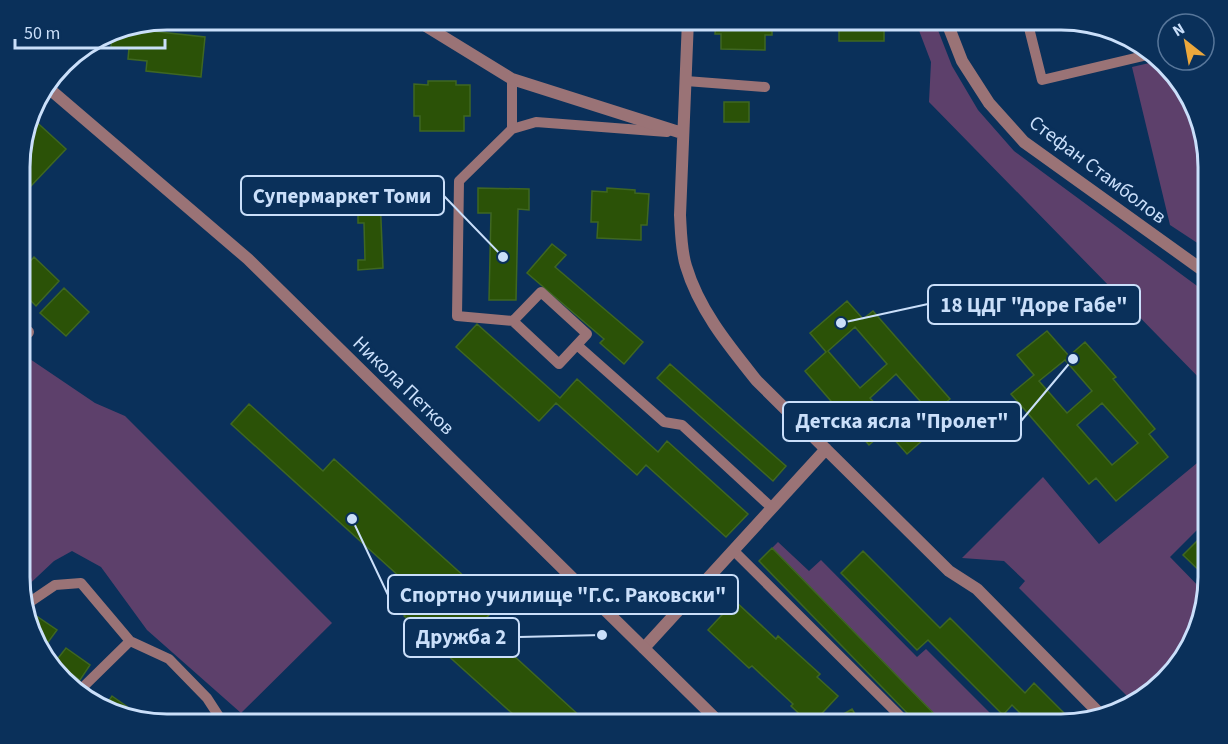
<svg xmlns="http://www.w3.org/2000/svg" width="1228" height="744" viewBox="0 0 1228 744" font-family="'Source Sans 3',sans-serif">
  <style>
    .green { fill: #5d406b }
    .building { fill: #2b5207; stroke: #3f6722; stroke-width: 1.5; fill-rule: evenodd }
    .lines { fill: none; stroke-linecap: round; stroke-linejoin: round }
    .service { stroke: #9a7376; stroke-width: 10 }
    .minor { stroke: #9a7376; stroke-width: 12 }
    .tertiary { stroke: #9a7376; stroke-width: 12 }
    .labels { text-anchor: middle; stroke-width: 6; stroke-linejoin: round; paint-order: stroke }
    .street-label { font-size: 20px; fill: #cadffa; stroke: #0a305a }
    .rim { fill: none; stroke: #cadffa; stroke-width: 3 }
    .leader { fill: none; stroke: #cadffa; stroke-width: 2 }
    .callout-dot { fill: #cadffa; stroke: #0a305a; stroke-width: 2 }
    .callout { fill: #0a305a; stroke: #cadffa; stroke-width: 2 }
    .callout-label { font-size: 21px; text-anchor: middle; font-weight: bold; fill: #cadffa }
  </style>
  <rect width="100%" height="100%" fill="#0a305a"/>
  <path class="green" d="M915,20H934L952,66L978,110L1014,151L1208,294V387L929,102L931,62Z
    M1158,61L1189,93L1208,157V250L1170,225L1132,67Z
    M24,355L95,403L125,416L332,623L241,713L147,630L101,567L72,551L54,561L21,592V358Z
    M1208,454V519L1170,557L1206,594L1184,659L1135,704L1019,588L1025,581L1004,561L962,558L1043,477L1099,544Z
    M778,542L809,571L821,560L917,657L926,649L1001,724L1009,717L1016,724H944L772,548Z"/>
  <path class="building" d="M246,20H290V25L246,24Z
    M530,20H561V22H530Z
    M716,20H772V35H765V50L721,49V34H715Z
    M839,20H884V41H839Z
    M152,22L151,31L205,37L201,77L146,71L147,61L128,59L129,48L111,47L112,36L104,35L111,31Z
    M428,81H456V85H470V116H464V131H420V116H414V84L428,85Z
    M724,102H749V122H724Z
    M30,116L66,149L31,186L21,177V148Z
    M478,188L529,189V210L518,209L516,300H489L491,213H478Z
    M607,188L635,190V193L649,194L647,225H641V240L597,238L598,222H591L592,191L607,192Z
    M380,196L383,268L358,270V260H365L364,223H358V213H364L363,197Z
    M552,244L566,255L555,267L643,342L624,364L600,343L604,339L527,273Z
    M34,257L59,281L36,306L21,291V271Z
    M64,288L89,312L66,336L40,313Z
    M847,301L863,319L873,311L950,399L940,407L949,417L907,454L886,430L869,445L805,371L826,352L810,333ZM855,327L887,364L860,388L828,351ZM896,374L920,401L893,424L870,398Z
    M477,324L560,398L577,379L658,452L667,441L748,514L726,537L646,465L637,475L556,403L539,421L456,347Z
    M1047,331L1069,356L1085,342L1116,377L1113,379L1155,429L1149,434L1168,457L1116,501L1096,478L1089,484L1011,394L1034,375L1017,355ZM1065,360L1092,391L1067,413L1039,381ZM1102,403L1138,443L1112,465L1077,425Z
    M670,364L786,466L773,481L657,378Z
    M249,404L323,471L334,459L497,606L480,625L582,718L577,724H561L555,719L549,724H524L404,616L422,597L231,424Z
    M1205,533L1208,536V579L1183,555Z
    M772,548L944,724H918L759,561Z
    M863,551L940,628L950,618L1025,693L1034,683L1074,723L1031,724L1012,705L1003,715L928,640L917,650L841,573Z
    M735,601L776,639L778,636L820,674L817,677L838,696L812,724H810L791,706L793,704L752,666L749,668L708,630Z
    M32,613L57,630L46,645L37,638L29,618Z
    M66,648L90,665L80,680L55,662Z
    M112,696L136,713L135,715L105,706Z
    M852,709L861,724H829L828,723Z"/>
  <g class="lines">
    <path class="service" d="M1027,20L1042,80L1152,54
      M686,81L765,87
      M512,129V79
      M513,321L559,364L587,334L541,292L513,321L457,316L459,181L512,129L536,122L667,132
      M577,345L664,422L682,425L772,508
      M733,550L908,724
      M24,606L55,585L81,583L130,641L169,659L207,698L220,718L214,724
      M78,692L130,641
      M886,724L897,713"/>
    <path class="minor" d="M416,20L512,79L682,133
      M688,20L680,215C681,232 681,250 686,266C699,310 729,346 757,381L949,571L977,589L1101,715
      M946,20L962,61L989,103L1024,142L1208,274
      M21,326L28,332L21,339
      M644,648L826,449"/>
    <path class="tertiary" d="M46,86L248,259L721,724"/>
  </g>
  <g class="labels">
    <g class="street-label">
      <text transform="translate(1098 169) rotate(37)" y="7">Стефан Стамболов</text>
      <text transform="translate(404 385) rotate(44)" y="7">Никола Петков</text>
    </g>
  </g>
  <path d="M0 0H1228V744H0ZM167 30H1061A137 137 0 0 1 1198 167V577A137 137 0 0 1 1061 714H167A137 137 0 0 1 30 577V167A137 137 0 0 1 167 30Z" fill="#0a305a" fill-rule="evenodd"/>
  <path class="rim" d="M167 30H1061A137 137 0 0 1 1198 167V577A137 137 0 0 1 1061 714H167A137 137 0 0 1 30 577V167A137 137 0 0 1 167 30Z"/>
  <path class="leader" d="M503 257L444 196M841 323L928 304M1073 359L1021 421M352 519L388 595M602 635L519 637"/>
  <g class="callout-dot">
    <circle cx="503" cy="257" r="6"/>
    <circle cx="841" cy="323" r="6"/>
    <circle cx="1073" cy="359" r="6"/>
    <circle cx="352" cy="519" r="6"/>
    <circle cx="602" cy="635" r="6"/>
  </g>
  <g class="callout">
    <rect x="241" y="176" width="203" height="39" rx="6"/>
    <rect x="928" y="285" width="212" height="39" rx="6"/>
    <rect x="783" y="402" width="238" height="39" rx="6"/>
    <rect x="388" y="575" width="350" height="39" rx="6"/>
    <rect x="404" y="618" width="115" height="39" rx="6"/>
  </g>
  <g class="callout-label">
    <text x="342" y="203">Супермаркет Томи</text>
    <text x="1034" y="312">18 ЦДГ "Доре Габе"</text>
    <text x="902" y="428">Детска ясла "Пролет"</text>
    <text x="563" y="602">Спортно училище "Г.С. Раковски"</text>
    <text x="461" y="644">Дружба 2</text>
  </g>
  <g transform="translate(1186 42) rotate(329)"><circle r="28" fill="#0a305a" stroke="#57769a" stroke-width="1.5"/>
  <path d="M0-4.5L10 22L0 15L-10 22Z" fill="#eda83c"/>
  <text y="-9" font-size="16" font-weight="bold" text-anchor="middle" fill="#cadffa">N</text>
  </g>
  <path d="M15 39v9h150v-9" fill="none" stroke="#cadffa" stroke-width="3"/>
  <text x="24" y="39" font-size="18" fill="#cadffa" stroke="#0a305a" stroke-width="4.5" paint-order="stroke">50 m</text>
</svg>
